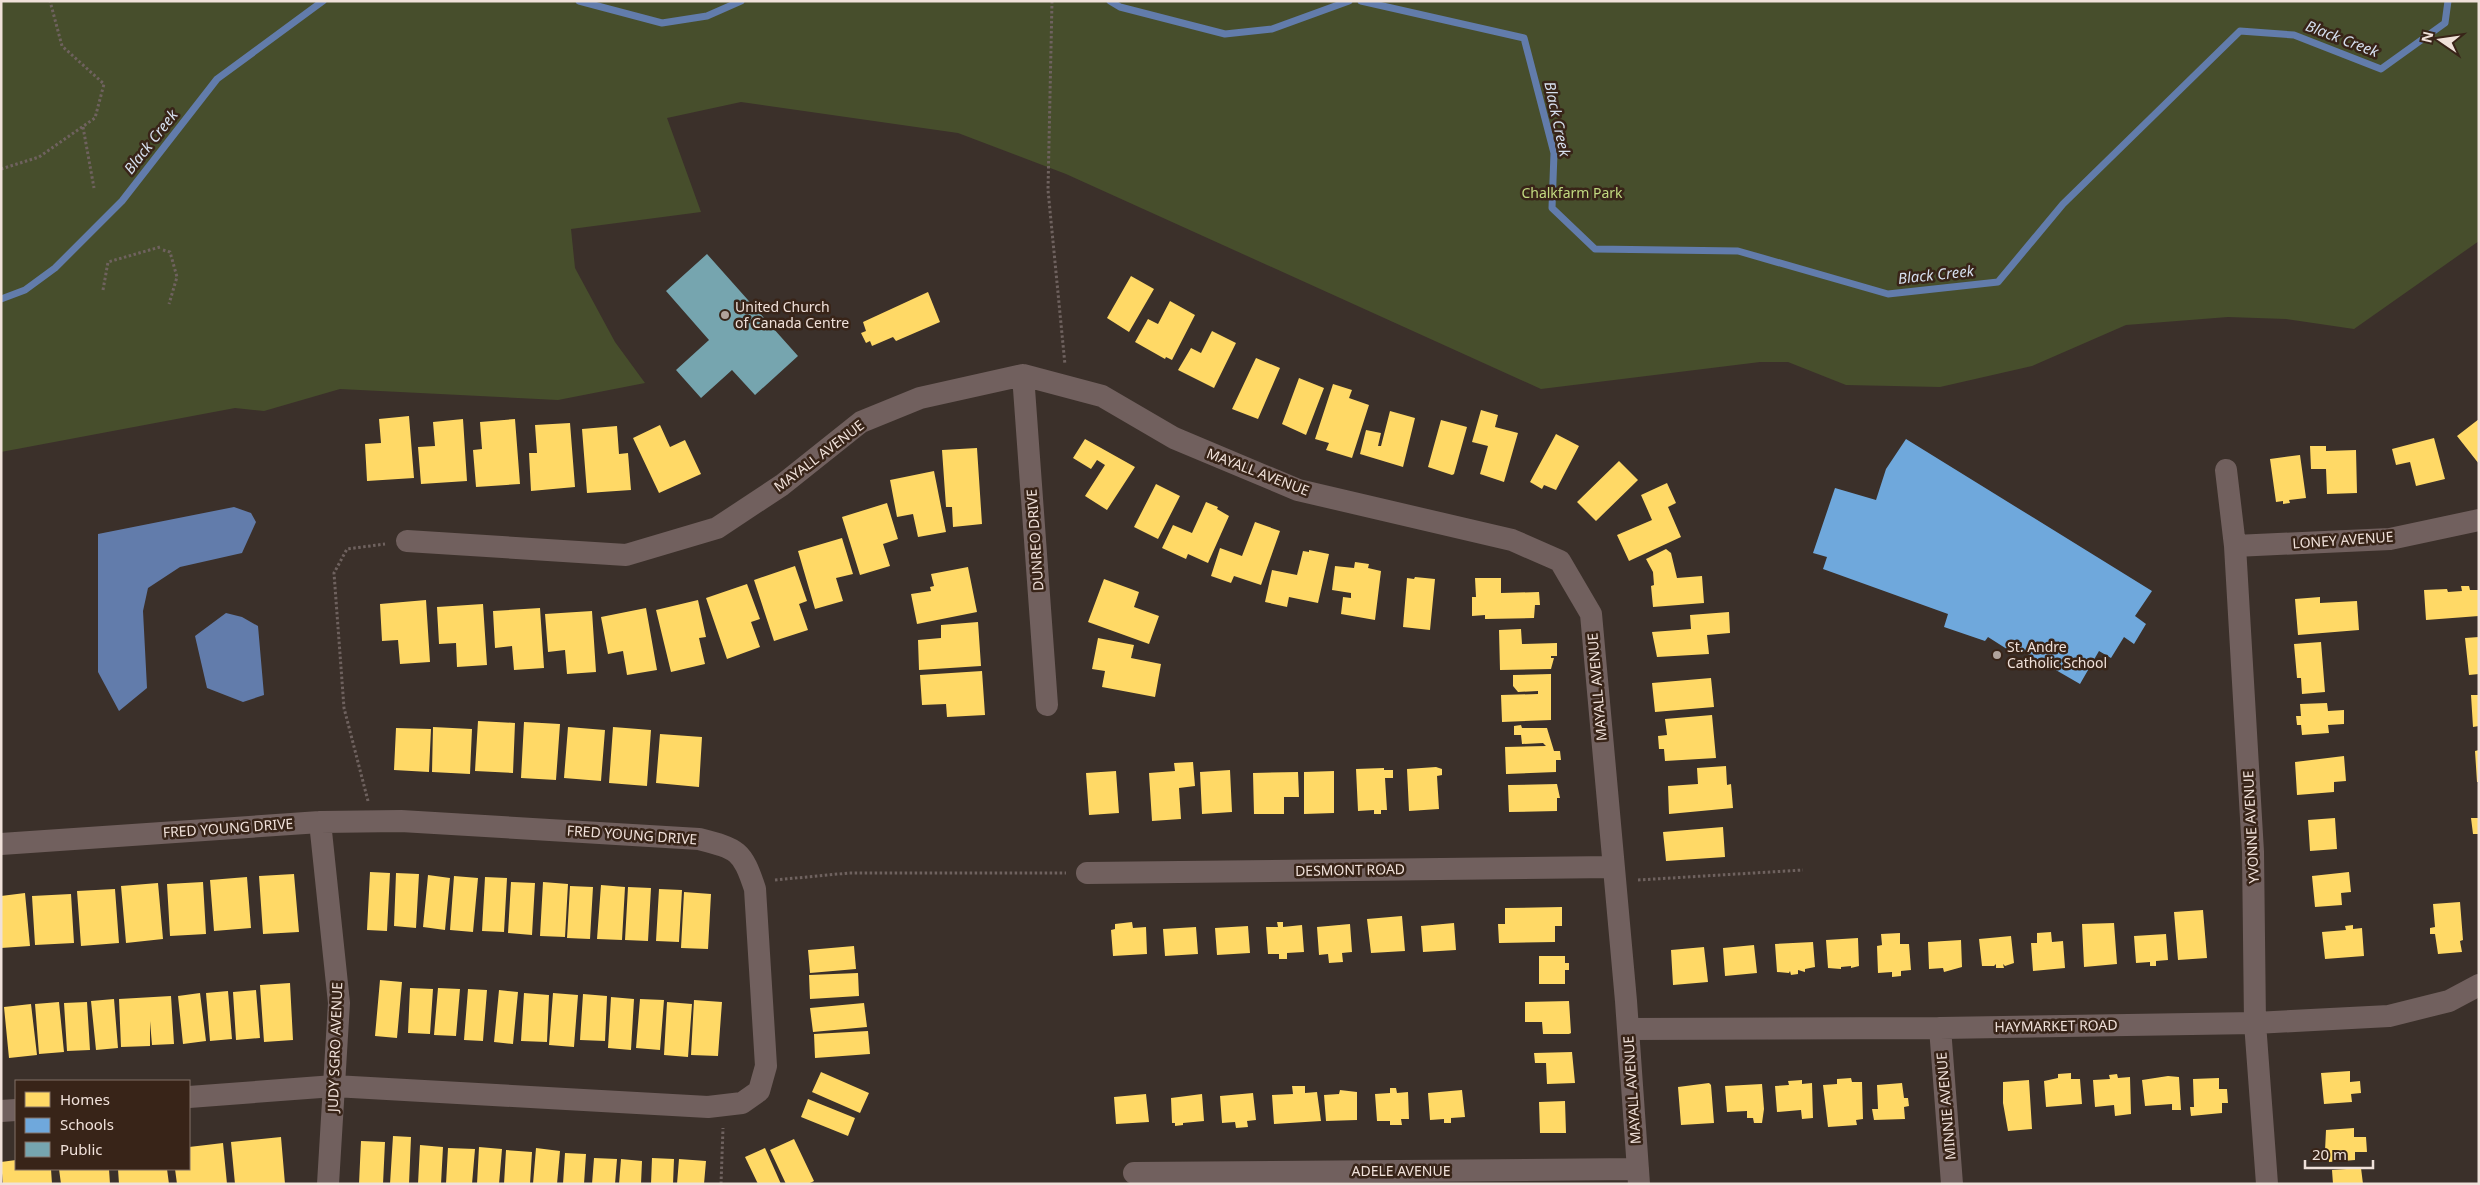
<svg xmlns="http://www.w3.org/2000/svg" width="2480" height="1185" viewBox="0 0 2480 1185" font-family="'Noto Sans',sans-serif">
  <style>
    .green { fill: #474e2c }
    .water { fill: #627cab }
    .homes { fill: #ffd966 }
    .schools { fill: #6fa8dc }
    .public { fill: #76a5af }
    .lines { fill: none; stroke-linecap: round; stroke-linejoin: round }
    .stream { stroke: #627cab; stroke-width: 7 }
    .path { stroke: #6f625f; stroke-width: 3; stroke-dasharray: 2.5 2.5; stroke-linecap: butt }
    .street { stroke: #71605e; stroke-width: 22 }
    .poi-dot { fill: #b1a39c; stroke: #382418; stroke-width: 2 }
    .labels { text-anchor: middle; stroke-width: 5; stroke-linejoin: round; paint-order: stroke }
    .park-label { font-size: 14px; fill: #c2da80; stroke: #382418 }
    .poi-label { font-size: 14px; fill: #f0e1da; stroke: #382418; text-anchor: start }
    .street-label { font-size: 14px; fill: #f0e1da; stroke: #382418 }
    .water-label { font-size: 15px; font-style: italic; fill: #d6dfef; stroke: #382418 }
  </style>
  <rect width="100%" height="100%" fill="#3b302a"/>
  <path class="green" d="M1,1H2479V241L2354,329L2286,319L2228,317L2126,325L2032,366L1940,387L1846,385L1788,362H1760L1541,389L1066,174L958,133L741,102L667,118L701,212L571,229L575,268L615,342L645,383L558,400L340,389L264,411L235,408L1,452Z"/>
  <path class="water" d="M234,507L251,513L256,522L242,553L180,567L148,588L143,611L147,688L119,711L98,672V534Z
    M226,613L242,617L258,626L264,695L243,702L207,688L195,636Z"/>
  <path class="homes" d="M1131,276L1154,289L1129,332L1107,318Z
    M928,292L940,322L896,341L893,337L872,346L870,341L866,343L861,333L866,331L863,322Z
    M1170,301L1195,315L1172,360L1166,357L1165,359L1135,342L1148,319L1158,324Z
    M1212,331L1236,343L1214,388L1178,370L1191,348L1201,353Z
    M1256,358L1280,368L1258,419L1232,409Z
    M1299,378L1324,388L1306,435L1282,424Z
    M1333,384L1352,390L1349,398L1369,405L1352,458L1326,450L1329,443L1315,439Z
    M1481,410L1498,415L1495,427L1518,433L1504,482L1480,474L1488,446L1472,442Z
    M1390,411L1415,418L1403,467L1360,454L1366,430L1381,433L1378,446H1381Z
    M409,416L414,478L367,481L365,444L381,443L379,419Z
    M463,419L467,481L421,484L418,447L435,446L433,422Z
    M515,419L520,484L476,487L473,450L482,449L480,422Z
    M2479,419V464L2457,436Z
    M1441,420L1467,427L1454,474L1452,475L1428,467Z
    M570,423L575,487L531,491L529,453H537L535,425Z
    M660,425L670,447L685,440L701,474L659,493L633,438Z
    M617,426L619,454L628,453L631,490L587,493L582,429Z
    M1556,434L1579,446L1556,490L1544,485L1542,489L1530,482Z
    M2434,438L2445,479L2416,486L2410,462L2396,465L2392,449Z
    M1085,439L1135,467L1107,510L1085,496L1105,465L1097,460L1091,469L1073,458Z
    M2310,446H2326V451L2356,450L2357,493L2327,494L2326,469H2311Z
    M977,448L982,524L953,527L952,507H946L942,450Z
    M2300,455L2306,498L2289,500L2290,503L2283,504V501L2276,502L2270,459Z
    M1619,461L1638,480L1596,521L1577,502Z
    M934,471L946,532L918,537L913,514L897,517L890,480Z
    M1667,483L1676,503L1668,507L1681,537L1629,561L1617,535L1652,520L1641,495Z
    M1156,484L1180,496L1158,539L1134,527Z
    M1206,502L1218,507L1217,509L1229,516L1208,563L1188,554L1186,559L1162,548L1173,525L1192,533Z
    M887,503L898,539L883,544L890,566L860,575L842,517Z
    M1255,522L1280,531L1261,585L1234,576L1231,583L1211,576L1220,548L1242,556Z
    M842,538L853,574L836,578L843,601L815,609L798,551Z
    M1666,549L1671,553L1677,578L1702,576L1704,603L1653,607L1651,586L1654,585L1653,572L1646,559Z
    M1309,550L1329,554L1318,603L1289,597L1287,607L1265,602L1272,570L1297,575L1303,551L1309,552Z
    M1355,562L1369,564L1368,568L1381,571L1375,620L1341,614L1343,597L1351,598V593L1332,590L1335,566L1354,568Z
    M795,566L807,601L799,604L808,630L774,641L754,580Z
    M968,567L977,612L917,624L911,594L931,591L930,587L934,586L931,574Z
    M1415,577L1435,579L1430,630L1403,627L1407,578L1414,579Z
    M1475,578H1501V593L1539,592L1540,605H1535L1534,618L1485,619V615L1472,616V597H1476Z
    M1104,579L1139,592L1134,607L1159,616L1149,644L1088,622Z
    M747,584L760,619L751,622L760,647L727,659L706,598Z
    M2461,586H2469L2470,590H2479V616L2426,620L2424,590L2447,589L2448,592L2462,591Z
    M2320,597V603L2357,601L2359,630L2298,635L2295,599Z
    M426,600L430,662L400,664L398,640L382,641L380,604Z
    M698,600L706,637L699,638L705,664L671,672L656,610Z
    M483,604L487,665L457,667L456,643L439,644L437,607Z
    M540,608L544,668L514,670L512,646L495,648L493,611Z
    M646,608L657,670L627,675L623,651L608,654L601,617Z
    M592,611L596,672L567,674L565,650L548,652L545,614Z
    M1729,612L1730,633L1707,635L1709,654L1657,657L1652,632L1691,629L1690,615Z
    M978,622L981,666L919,670L918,640L941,638V625Z
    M1521,629L1522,644L1557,643V656H1551V658H1554L1551,669L1500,670L1499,630Z
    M2479,637V674L2469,675L2465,638Z
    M1098,638L1134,645L1131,658L1161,664L1155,697L1102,687L1105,671L1092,669Z
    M2321,642L2325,692L2302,694L2301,678H2297L2294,644Z
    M982,671L985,715L947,717L946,704L922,705L920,675Z
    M1551,674V720L1502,722L1501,695L1538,694V691L1518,692L1513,686V675Z
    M1711,678L1714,707L1655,712L1652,683Z
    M2471,695H2479V726L2473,727Z
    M2327,703L2328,711L2344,710V724L2328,725L2329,733L2302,735L2301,725H2297L2296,716H2301L2300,704Z
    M1712,715L1716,758L1665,761L1664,749H1659L1658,736L1667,735L1665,719Z
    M478,721L515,723L513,773L475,771Z
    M524,722L560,724L556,780L521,778Z
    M1521,725L1522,728H1547L1554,751H1560L1561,760H1556V772L1506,774L1505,747L1546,746L1543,743L1522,744L1521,735H1514V726Z
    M433,727L472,729L470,774L432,772Z
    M568,727L605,730L601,781L564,778Z
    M613,727L651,730L647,786L609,783Z
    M396,728L431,729L429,772L394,770Z
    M660,734L702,737L699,787L656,783Z
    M2479,750V782H2477L2475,751Z
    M2344,756L2346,781L2334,782V792L2297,795L2295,762Z
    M1193,762L1195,786L1179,788L1181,819L1152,821L1149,773L1175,771L1174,763Z
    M1726,766L1727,785L1731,784L1733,808L1669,814L1668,786L1698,784L1697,768Z
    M1436,767L1442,769V775L1437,776L1439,809L1409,811L1407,769Z
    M1384,768V770H1393V778H1385L1387,810H1381V814H1374V810L1358,811L1356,769Z
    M1230,770L1232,812L1202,814L1200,772Z
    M1116,771L1119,813L1089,815L1086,773Z
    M1334,771V813L1304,814V772Z
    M1298,772L1299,797H1284V814H1254L1253,773Z
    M1557,784L1560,798H1557V811L1509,812L1508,785Z
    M2335,818L2337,849L2310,851L2308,820Z
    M2471,818H2479V834H2473Z
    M1723,827L1725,857L1666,861L1663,832Z
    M370,872L390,873L387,931L367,930Z
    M2349,872L2351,892L2341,893L2342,905L2315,907L2312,876Z
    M396,873L419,874L416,928L394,926Z
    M294,874L299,932L263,934L259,876Z
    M428,875L450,878L445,930L423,927Z
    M454,876L478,878L473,932L450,930Z
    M247,877L251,928L214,931L210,880Z
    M485,877L507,878L504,932L482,931Z
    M203,882L206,934L170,936L167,884Z
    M511,882L535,883L532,935L508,933Z
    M543,882L568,884L565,937L540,936Z
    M158,883L163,939L126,943L121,886Z
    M601,885L625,887L622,940L597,939Z
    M570,886L593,887L590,939L567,938Z
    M628,887L651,888L648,941L625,940Z
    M115,889L119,943L81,946L77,891Z
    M659,889L682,890L679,942L656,941Z
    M684,892L711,894L708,949L681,948Z
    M25,893L30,946L1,948V896Z
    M71,894L74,943L35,945L32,896Z
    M2460,902L2463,940L2460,941L2462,952L2438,954L2435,934H2430V928L2435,927L2433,904Z
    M1562,907V926H1555V942L1499,943L1498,924H1505V908Z
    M2203,910L2207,958L2178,960L2174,912Z
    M1402,916L1405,951L1371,953L1367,919Z
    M1132,922L1133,928L1146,927L1147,954L1113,956L1111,930L1115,929V924Z
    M1277,922H1283V927L1302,925L1304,952L1287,953V959H1279V954H1268L1266,927H1278Z
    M1454,923L1456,950L1423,952L1421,926Z
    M2114,923L2117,964L2084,967L2082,924Z
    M1350,924L1352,952L1342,953L1343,962L1329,963L1328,954L1319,955L1317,927Z
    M2353,925V929L2362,928L2364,956L2325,959L2322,932L2346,930L2345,926Z
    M1248,926L1250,953L1217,955L1215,928Z
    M1196,927L1198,954L1165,956L1163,929Z
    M2051,932L2052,942L2063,941L2065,968L2033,971L2031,943H2037V933Z
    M1900,933V944H1909L1911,970L1901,971V976L1892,977V972L1878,973L1877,946L1882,945L1881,934Z
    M2166,934L2168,960L2156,961V966H2150V962L2136,963L2134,936Z
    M2011,936L2014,963L2005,966L2003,964L2004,968H1996V964L1994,966H1982L1979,939Z
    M1858,938L1859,966L1851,968V966L1841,967V969L1828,968L1826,940Z
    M1961,940L1962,967L1944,972L1943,968L1929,969L1928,942Z
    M1813,942L1815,967L1805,969V972L1798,970V974L1791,975L1790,971L1789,973L1777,972L1775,944Z
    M1754,945L1757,973L1725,976L1723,948Z
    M854,946L856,969L810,973L808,950Z
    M1704,947L1708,982L1673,985L1671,950Z
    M1539,956H1565V963H1569V970H1565V984H1539Z
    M858,973L859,996L810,999L809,975Z
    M380,980L402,982L397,1038L375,1036Z
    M290,983L293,1040L264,1042L260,985Z
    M410,988L433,989L430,1034L408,1033Z
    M438,988L460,989L456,1036L434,1035Z
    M468,989L487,990L483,1041L464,1040Z
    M256,990L260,1038L236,1040L233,992Z
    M499,990L518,992L513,1044L494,1042Z
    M228,991L232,1039L210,1041L206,993Z
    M200,993L206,1041L183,1044L178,996Z
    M524,993L549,995L547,1042L521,1041Z
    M553,993L578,995L574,1047L549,1045Z
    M583,994L607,996L605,1041L580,1040Z
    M171,996L174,1044L152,1045L150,1021V1046L121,1047L119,999Z
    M611,997L634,999L631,1050L608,1048Z
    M114,999L118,1048L96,1050L91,1001Z
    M640,999L664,1000L660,1050L636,1048Z
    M694,1000L722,1002L718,1056L691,1055Z
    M1569,1001L1571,1033L1569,1034H1543L1542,1022H1525V1002Z
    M59,1002L64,1052L39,1054L35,1004Z
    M87,1002L90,1050L67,1051L64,1003Z
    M667,1002L692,1004L688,1057L664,1055Z
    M864,1003L867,1027L813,1032L810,1008Z
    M31,1004L37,1055L9,1058L4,1007Z
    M868,1031L870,1054L815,1058L814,1034Z
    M1572,1052L1575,1083L1547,1084L1546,1063H1535L1534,1053Z
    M2350,1071V1082L2360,1081L2361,1093L2351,1094L2352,1102L2324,1104L2321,1073Z
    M821,1072L869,1093L860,1113L812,1092Z
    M2071,1073V1079H2080L2082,1104L2046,1107L2044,1081L2058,1078V1074Z
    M2117,1074L2118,1078L2130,1077L2131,1114L2115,1116L2114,1105L2095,1107L2093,1080L2110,1079L2109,1075Z
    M2168,1076L2179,1077L2181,1110H2172V1104L2145,1106L2142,1080Z
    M1851,1078L1852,1082H1862L1863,1119L1856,1120L1857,1125L1828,1127L1823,1085L1837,1084V1079Z
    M2219,1078V1089H2227L2228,1103H2222V1113L2191,1116L2190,1107H2194L2193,1079Z
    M1802,1080V1084L1812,1083L1813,1118L1802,1119L1801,1110L1777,1112L1775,1086L1789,1085L1788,1081Z
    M2029,1080L2032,1129L2008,1131L2003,1103V1082Z
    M1709,1083L1711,1085L1714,1123L1681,1125L1678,1087Z
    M1902,1083L1904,1098H1908L1909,1106L1904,1107L1905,1119L1874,1120L1872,1109H1878L1877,1085Z
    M1762,1084L1764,1109L1762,1123H1754L1753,1118H1747V1111L1727,1112L1725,1086Z
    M1292,1086H1305V1093L1317,1092L1321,1121L1274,1124L1272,1095L1293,1094Z
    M1390,1088H1396L1397,1093L1408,1092L1409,1119H1401L1402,1125H1390V1121H1377L1375,1094L1390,1093Z
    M1340,1090L1357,1092V1120L1326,1121L1324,1095L1339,1094Z
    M1462,1090L1465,1117L1451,1118V1123H1444V1119L1430,1120L1428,1093Z
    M1253,1093L1256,1120L1247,1121L1248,1127L1236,1128L1235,1122L1222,1123L1220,1096Z
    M1146,1094L1149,1122L1116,1124L1114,1097Z
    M1202,1094L1204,1121L1183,1123V1125L1175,1126V1123H1172L1171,1098Z
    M808,1099L855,1118L848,1136L801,1117Z
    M1565,1101L1566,1133H1540L1539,1102Z
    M2354,1128V1137H2366L2367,1152H2355V1160L2329,1162L2328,1151H2325L2326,1130Z
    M393,1136L411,1137L409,1184H390Z
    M281,1137L285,1184H235L231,1142Z
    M794,1139L814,1181L808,1184H786L770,1150Z
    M361,1141L385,1142L383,1184H359Z
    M223,1143L227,1184H177L175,1169H189V1147Z
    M420,1145L443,1147L441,1184H418Z
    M479,1147L502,1149L499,1184H477Z
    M448,1148L475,1149L472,1184H446Z
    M536,1148L560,1151L557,1184H533Z
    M765,1148L781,1184H758L745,1157Z
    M506,1150L532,1152L530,1184H504Z
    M565,1153L586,1154L584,1184H563Z
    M594,1158L617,1159L615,1184H592Z
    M652,1158L674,1159L673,1184H651Z
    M621,1159L642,1161L641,1184H619Z
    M679,1159L706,1161L704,1184H677Z
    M16,1160V1169H51L52,1184H3L1,1162Z
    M2361,1168L2363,1184H2333L2332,1170Z
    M59,1169H109L110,1184H61Z
    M118,1169H167L169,1184H119Z"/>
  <path class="schools" d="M1906,439L2152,591L2135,616L2146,624L2134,644L2124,637L2111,658L2099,651L2080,684L2014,646L2010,651L1988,637L1985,641L1944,627L1948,614L1823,569L1827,557L1813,553L1835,488L1876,500L1886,469Z"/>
  <path class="public" d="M707,254L798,356L755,395L732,370L701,398L676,370L709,340L666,291Z"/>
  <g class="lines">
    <path class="stream" d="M579,1L662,23L707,16L741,1
      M1110,1L1120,7L1225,34L1272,29L1349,1
      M1361,1L1524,38L1554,153L1552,208L1595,249L1738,251L1888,294L1998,282L2063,204L2240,31L2294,35L2381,69L2445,23L2448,1
      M1,299L25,290L55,268L122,201L217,79L323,1"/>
    <path class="path" d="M1052,1L1048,190L1065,365
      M83,127L94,188
      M1,169L39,157L95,118L104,84L62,46L50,1
      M163,250L170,252L177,277L169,304
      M103,290L108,262L160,247
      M368,801L344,708L334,573L347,549L385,544
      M775,880L849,873H1066
      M1638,880L1803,870
      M721,1184L723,1128"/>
    <path class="street" d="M1023,375L1047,705
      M2226,470L2235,546L2253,852L2255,1023L2267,1184
      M407,541L626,555L717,528L782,485L861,422L920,398L1023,375L1102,396L1174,438L1298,490L1512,540L1560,561L1591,614L1626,1001L1639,1184
      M2235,546L2390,539L2479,520
      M320,822L339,1003L328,1184
      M1,844L320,822L401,821L699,839C738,849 742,850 755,889L766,1066L759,1091L742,1103L708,1107L334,1086L189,1097
      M1087,873L1613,867
      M1940,1028L1952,1184
      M1628,1029L1940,1028L2255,1023L2389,1016L2449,1001L2479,985
      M1,1111L16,1110
      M1134,1173L1638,1169"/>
  </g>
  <g class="poi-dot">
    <circle cx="725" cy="315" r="5"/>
    <circle cx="1997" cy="655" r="5"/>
  </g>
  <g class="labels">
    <g class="park-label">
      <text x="1572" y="198">Chalkfarm Park</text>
    </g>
    <g class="poi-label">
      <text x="735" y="312">United Church<tspan x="735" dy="16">of Canada Centre</tspan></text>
      <text x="2007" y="652">St. Andre<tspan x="2007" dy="16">Catholic School</tspan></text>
    </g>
    <g class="street-label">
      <text transform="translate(819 456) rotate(-37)" y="5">MAYALL AVENUE</text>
      <text transform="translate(1258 472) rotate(21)" y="5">MAYALL AVENUE</text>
      <text transform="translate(1035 540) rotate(-94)" y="5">DUNREO DRIVE</text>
      <text transform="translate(2343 540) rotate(-4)" y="5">LONEY AVENUE</text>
      <text transform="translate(1597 687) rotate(-95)" y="5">MAYALL AVENUE</text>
      <text transform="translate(2251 827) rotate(-93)" y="5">YVONNE AVENUE</text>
      <text transform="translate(228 828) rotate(-4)" y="5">FRED YOUNG DRIVE</text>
      <text transform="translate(632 835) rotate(4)" y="5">FRED YOUNG DRIVE</text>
      <text transform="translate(1350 870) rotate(-1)" y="5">DESMONT ROAD</text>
      <text transform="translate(2056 1026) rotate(-1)" y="5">HAYMARKET ROAD</text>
      <text transform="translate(335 1047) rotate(-88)" y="5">JUDY SGRO AVENUE</text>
      <text transform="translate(1632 1090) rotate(-94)" y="5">MAYALL AVENUE</text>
      <text transform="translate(1946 1106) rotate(-95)" y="5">MINNIE AVENUE</text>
      <text x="1401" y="1176">ADELE AVENUE</text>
    </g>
    <g class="water-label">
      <text transform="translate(2342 39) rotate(21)" y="5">Black Creek</text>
      <text transform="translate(1557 119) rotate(78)" y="5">Black Creek</text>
      <text transform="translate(151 142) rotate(-52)" y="5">Black Creek</text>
      <text transform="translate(1936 275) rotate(-6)" y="5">Black Creek</text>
    </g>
  </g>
  <rect width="2480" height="1185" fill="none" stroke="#f0e1da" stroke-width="5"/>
  <rect x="15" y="1080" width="175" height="90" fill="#382418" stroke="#827066"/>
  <rect x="25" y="1092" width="25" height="15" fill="#ffd966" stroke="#827066"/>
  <text x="60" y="1105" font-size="15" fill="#f0e1da">Homes</text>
  <rect x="25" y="1118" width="25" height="15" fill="#6fa8dc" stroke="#827066"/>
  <text x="60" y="1130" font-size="15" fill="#f0e1da">Schools</text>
  <rect x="25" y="1142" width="25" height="15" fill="#76a5af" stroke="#827066"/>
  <text x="60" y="1155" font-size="15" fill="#f0e1da">Public</text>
  <g transform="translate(2440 40) rotate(283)" stroke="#382418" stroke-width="4" paint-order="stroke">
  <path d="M0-4L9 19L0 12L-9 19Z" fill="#f0e1da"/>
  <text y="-8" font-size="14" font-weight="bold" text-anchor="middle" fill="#f0e1da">N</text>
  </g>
  <path d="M2305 1160v8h68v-8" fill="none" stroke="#f0e1da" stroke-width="2.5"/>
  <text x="2312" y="1160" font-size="15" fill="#f0e1da" stroke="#382418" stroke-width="4" paint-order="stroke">20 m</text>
</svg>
